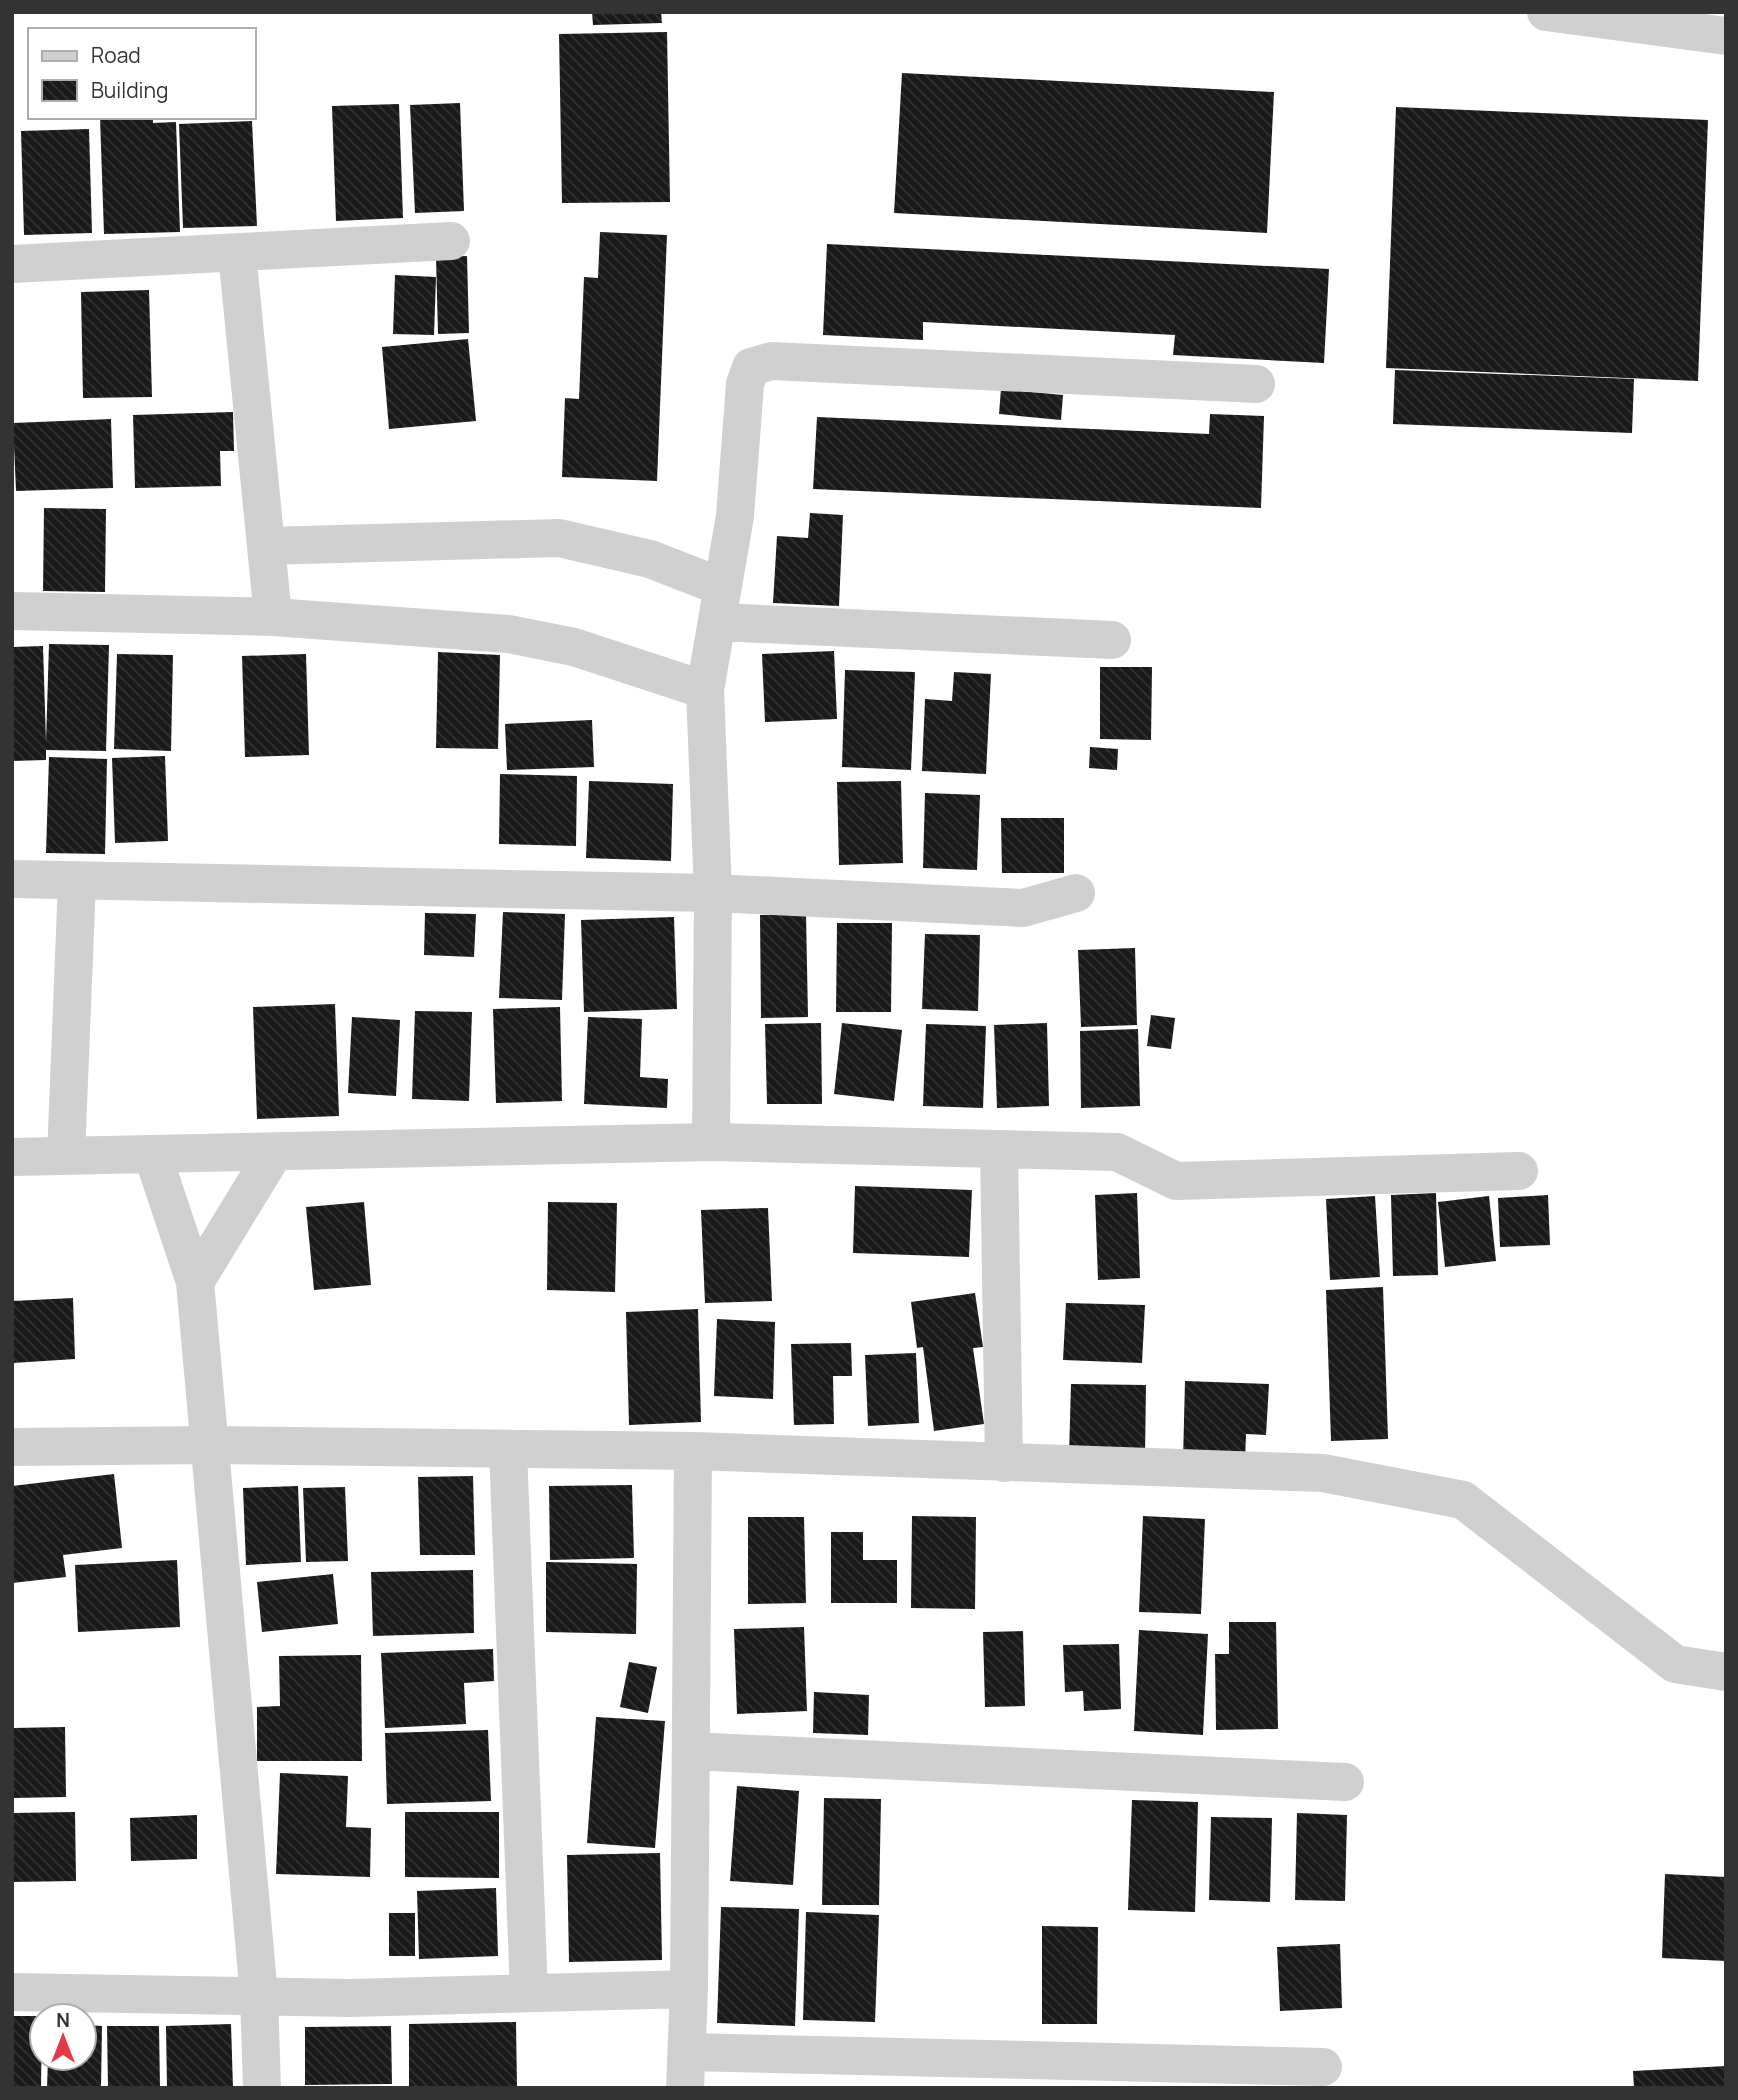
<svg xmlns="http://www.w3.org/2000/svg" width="1738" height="2100" viewBox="0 0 1738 2100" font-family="Manrope,sans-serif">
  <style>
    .building { fill: url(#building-back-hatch) }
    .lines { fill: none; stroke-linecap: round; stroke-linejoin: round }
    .minor { stroke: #d0d0d0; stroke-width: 38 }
    .tertiary { stroke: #d0d0d0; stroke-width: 38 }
  </style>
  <defs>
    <pattern id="building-back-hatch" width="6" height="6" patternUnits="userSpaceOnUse" patternTransform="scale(1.75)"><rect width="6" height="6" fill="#1a1a1a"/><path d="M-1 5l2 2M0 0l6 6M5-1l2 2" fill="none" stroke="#333"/></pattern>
  </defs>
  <rect width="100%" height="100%" fill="#fff"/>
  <path class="building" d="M592,12H661L662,23L593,25Z
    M667,32L670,202L562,203L559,34Z
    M902,73L1274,92L1267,233L894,213Z
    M460,103L464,211L415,213L410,105Z
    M399,104L403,218L336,221L332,106Z
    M1396,107L1708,120L1698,381L1386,368Z
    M100,117H153V123L176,122L180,232L104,234Z
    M252,121L257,226L183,228L179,124Z
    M89,129L92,233L24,235L21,131Z
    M600,232L667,235L657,481L562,477L565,398L579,399L584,277L598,278Z
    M827,244L1329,269L1324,363L1173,355L1175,335L923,322V340L823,335Z
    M467,256L469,333L438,334L436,257Z
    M395,275L436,277L434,335L393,334Z
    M149,290L152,397L83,398L81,292Z
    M468,339L476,421L389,429L382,347Z
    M1395,370L1634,379L1632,433L1393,424Z
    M1001,389L1063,395L1061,420L999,414Z
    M233,412L234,451H220L221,486L135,488L133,415Z
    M1210,414L1264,416L1261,508L813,489L817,417L1209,434Z
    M111,419L113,488L16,491L13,423Z
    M44,508L106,509L105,592L43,591Z
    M810,513L843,515L839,606L773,603L777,536L808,538Z
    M49,644L109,645L106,751L46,750V760L12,761V647L43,646L46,742Z
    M834,651L837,719L765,722L762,654Z
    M438,652L500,655L498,749L436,748Z
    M117,654L173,655L171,751L114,749Z
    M306,654L309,755L245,757L242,656Z
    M1100,667H1152L1151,740L1100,739Z
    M845,670L915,672L911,770L842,767Z
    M954,672L991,674L986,774L922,771L925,699L952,701Z
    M592,720L594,767L507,770L505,724Z
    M1090,747L1118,749L1117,770L1089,768Z
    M165,756L168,841L115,843L112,758Z
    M49,757L107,759L105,854L46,853Z
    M500,774L577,776L576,846L499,844Z
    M589,781L673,784L671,861L586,858Z
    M901,781L903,863L839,865L837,782Z
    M925,793L980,795L977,870L923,868Z
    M1001,818H1064V873H1002Z
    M503,912L565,914L562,1000L499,998Z
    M425,913L476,914L474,957L424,955Z
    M806,914L808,1017L761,1018L760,915Z
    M674,917L677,1009L584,1012L581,920Z
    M837,923H892L891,1012H836Z
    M925,934L980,935L978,1011L922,1009Z
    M1135,948L1137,1025L1081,1027L1078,950Z
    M335,1004L339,1116L257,1119L253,1007Z
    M560,1007L562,1101L496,1103L493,1009Z
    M415,1011L472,1012L469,1101L412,1099Z
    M1151,1015L1175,1018L1171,1049L1147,1046Z
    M352,1017L400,1020L396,1096L348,1093Z
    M588,1017L642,1019L640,1077L668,1079L667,1108L584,1104Z
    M821,1023L822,1104H767L765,1024Z
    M842,1023L902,1030L894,1101L834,1094Z
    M1047,1023L1049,1106L997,1108L994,1025Z
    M926,1024L986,1026L983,1108L923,1106Z
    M1138,1029L1140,1106L1081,1108L1080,1031Z
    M855,1186L972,1190L969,1257L853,1253Z
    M1137,1193L1140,1278L1098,1280L1095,1195Z
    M1436,1193L1438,1275L1393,1276L1391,1195Z
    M1548,1195L1550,1245L1500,1247L1498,1198Z
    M1375,1196L1380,1277L1330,1280L1326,1199Z
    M1489,1196L1496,1261L1445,1267L1438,1202Z
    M364,1202L371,1285L314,1290L306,1207Z
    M548,1202L617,1203L615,1292L547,1290Z
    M768,1208L772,1301L705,1303L701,1210Z
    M1383,1287L1388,1439L1331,1441L1326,1290Z
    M975,1293L983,1347L973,1348L984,1424L934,1431L923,1347L917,1348L911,1302Z
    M73,1298L75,1359L13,1363L12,1301Z
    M1066,1303L1145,1305L1142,1363L1063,1360Z
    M698,1309L701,1422L629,1425L626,1312Z
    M717,1319L775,1322L773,1399L714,1396Z
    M851,1343L852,1376H833L834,1424L794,1425L791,1344Z
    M916,1353L919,1423L868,1426L865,1355Z
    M1185,1381L1269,1384L1266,1435L1246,1434L1245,1462L1183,1460Z
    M1071,1384L1146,1385L1145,1456L1069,1455Z
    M114,1474L122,1548L63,1555L66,1577L12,1583V1486Z
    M473,1476L475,1555H420L418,1477Z
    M632,1485L634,1558L550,1560L549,1486Z
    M298,1486L301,1562L246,1565L243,1488Z
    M345,1487L348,1561L306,1562L303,1488Z
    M912,1516L976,1517L975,1609L911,1608Z
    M1143,1516L1205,1519L1201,1614L1139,1612Z
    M748,1517H804L806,1603L748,1604Z
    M831,1532H863V1560H897V1603H831Z
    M177,1560L180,1627L78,1632L75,1565Z
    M546,1562L637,1564L636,1634L546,1632Z
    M473,1570L474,1633L373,1636L371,1572Z
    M333,1574L338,1624L262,1632L257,1582Z
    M1229,1622H1276L1278,1729L1216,1730L1215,1654H1229Z
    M804,1627L807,1711L737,1714L734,1629Z
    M1139,1630L1208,1634L1203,1735L1134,1731Z
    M1023,1631L1025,1706L985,1707L983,1632Z
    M1119,1644L1121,1709L1084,1711L1083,1691L1065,1692L1063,1645Z
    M493,1649L494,1681L464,1683L466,1724L385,1728L381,1653Z
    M361,1655L362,1761H257V1707L280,1706L279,1656Z
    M629,1662L657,1667L648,1713L620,1707Z
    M814,1692L869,1695L868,1735L813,1733Z
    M596,1717L665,1721L655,1848L587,1843Z
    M65,1727L66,1797L12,1798V1728Z
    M488,1730L491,1801L387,1804L385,1733Z
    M280,1773L348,1776L346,1827L371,1828L370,1877L276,1874Z
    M737,1786L799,1791L793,1885L730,1881Z
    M824,1798L881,1799L879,1905H822Z
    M1132,1800L1198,1802L1195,1912L1128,1910Z
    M75,1812L76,1881L12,1882V1813Z
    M405,1812H499V1878L405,1877Z
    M1297,1813L1347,1815L1345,1901L1295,1900Z
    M197,1815V1859L131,1861L130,1818Z
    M1211,1817L1272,1818L1270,1902L1209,1900Z
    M660,1853L662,1960L569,1962L567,1855Z
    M1665,1874L1726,1877V1961L1662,1958Z
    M496,1888L498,1956L419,1959L417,1891Z
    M721,1907L799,1909L795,2026L717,2023Z
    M806,1912L879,1915L875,2022L803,2020Z
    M389,1913H415V1956H389Z
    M1042,1926L1098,1927L1097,2024H1042Z
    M1340,1944L1342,2008L1280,2011L1277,1947Z
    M12,2016H42L41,2088H12Z
    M516,2022L517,2088H409V2024Z
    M231,2024L233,2088H167L166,2026Z
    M84,2025L102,2026L101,2088H47L48,2058H84Z
    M107,2026H159L160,2088H108Z
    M391,2026L392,2084L305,2085V2027Z
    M1726,2066V2088H1634L1633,2071Z"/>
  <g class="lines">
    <path class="minor" d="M237,253L273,617
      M12,264L451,241
      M266,546L559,538L650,559L722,587
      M12,611L273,617L508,634L574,647L705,690L735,516L745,384L751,367L772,361L1256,384
      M717,622L1112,640
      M705,690L713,893L711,1142
      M12,879L713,893L1023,908L1076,893
      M999,1149L1004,1463
      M66,1156L77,882
      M153,1156L195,1282L259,1996L262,2088
      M12,1157L711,1142L1117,1152L1176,1181L1519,1171
      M195,1282L275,1151
      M12,1447L209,1445L693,1451L1323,1473L1463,1500L1675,1664L1726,1672
      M508,1449L529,1993
      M691,1751L1345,1782
      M12,1992L350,1998L689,1989
      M687,2052L1323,2067
      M685,2088L689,1989L693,1451"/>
    <path class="tertiary" d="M1546,12L1726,36"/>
  </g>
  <rect width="1738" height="2100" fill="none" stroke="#333333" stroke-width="28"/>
  <rect x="28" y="28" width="228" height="91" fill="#ffffff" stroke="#adadad" stroke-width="2"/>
  <rect x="42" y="51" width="35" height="10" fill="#d0d0d0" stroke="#adadad" stroke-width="2"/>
  <text x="91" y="63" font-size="21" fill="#333333">Road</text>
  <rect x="42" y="80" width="35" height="21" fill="url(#building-back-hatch)" stroke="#adadad" stroke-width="2"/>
  <text x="91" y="98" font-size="21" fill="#333333">Building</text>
  <g transform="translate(63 2037)"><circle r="33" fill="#ffffff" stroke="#adadad" stroke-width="2"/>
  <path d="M0-5L12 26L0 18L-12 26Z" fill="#e63946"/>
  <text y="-10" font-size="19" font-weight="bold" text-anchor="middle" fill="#333333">N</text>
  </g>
</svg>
